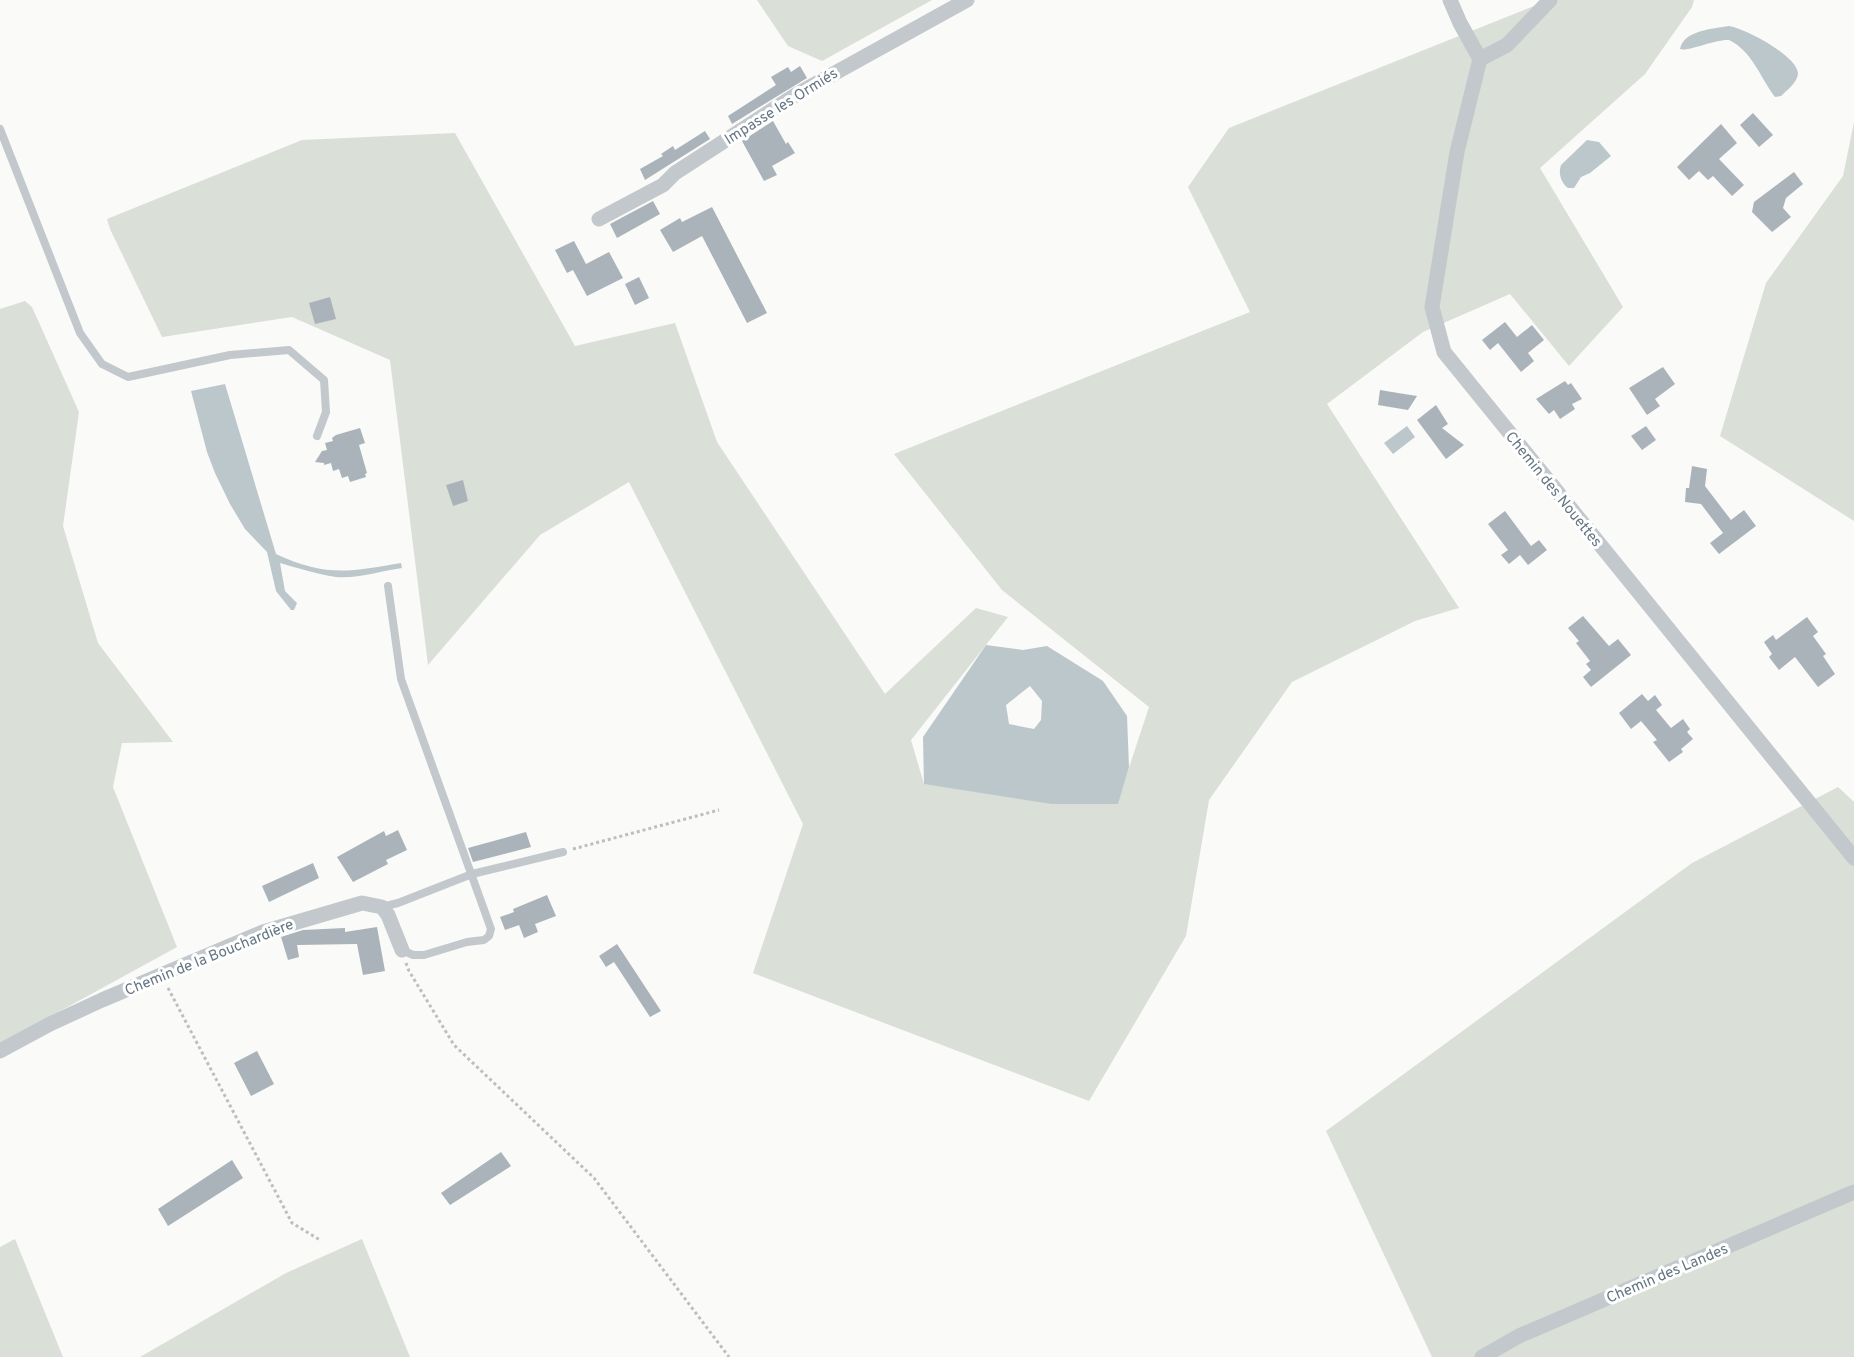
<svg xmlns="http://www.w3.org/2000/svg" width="1854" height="1357" viewBox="0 0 1854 1357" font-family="Overpass,sans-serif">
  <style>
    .green { fill: #dadfd7 }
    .water { fill: #bbc7cb; fill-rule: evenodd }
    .building { fill: #aab3b9 }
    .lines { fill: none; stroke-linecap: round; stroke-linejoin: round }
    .path { stroke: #bbbfc2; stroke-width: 3; stroke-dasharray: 3 3; stroke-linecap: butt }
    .service { stroke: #c3c8cc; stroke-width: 8 }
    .minor { stroke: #c3c8cc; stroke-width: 15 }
    .labels { text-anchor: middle; stroke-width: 6; stroke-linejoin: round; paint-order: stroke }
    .street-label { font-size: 15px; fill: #657683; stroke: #fff }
  </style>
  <rect width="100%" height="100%" fill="#fafaf8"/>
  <path class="green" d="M757,0H932L822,61L788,46Z
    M1549,0H1694L1692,7L1645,74L1540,168L1623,307L1569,366L1510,294L1423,332L1327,404L1459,608L1415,621L1292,682L1209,800L1186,936L1089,1101L753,973L803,824L629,482L540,535L428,665L390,360L292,317L162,337L110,229L107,219L302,140L455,133L575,346L675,323L717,442L885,694L976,608L1008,617L911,740L924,784L1117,804L1149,707L1002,590L894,454L1250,312L1188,187L1229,128Z
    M1854,122V521L1720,436L1766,283L1843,176Z
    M25,301L32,307L79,412L63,526L98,643L173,742L122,743L113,787L177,947L0,1044V309Z
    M1838,787L1854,802V1357H1432L1326,1131L1692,863Z
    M15,1239L63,1357H0V1247Z
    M362,1239L410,1357H140L286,1273Z"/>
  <path class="water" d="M1729,26C1746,29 1796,55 1798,73C1798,82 1786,91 1781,96L1775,97C1760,77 1752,51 1729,40C1715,39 1688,52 1680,49C1684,30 1713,29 1729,26Z
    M1587,140L1599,142L1611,156L1590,173L1581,177L1574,188H1568C1561,183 1558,173 1561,165Z
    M225,384L276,554C325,577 349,572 401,563L402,568C381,571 357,579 336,577C316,574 298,568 280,563L285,591L297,603L294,610H291L276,591L267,552L245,529L230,504L215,473L207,452L191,391Z
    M1407,426L1415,437L1393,454L1384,443Z
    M986,645L1023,650L1047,646L1103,681L1127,716L1129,767L1118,804H1052L924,784L923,737ZM1030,686L1042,701L1041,720L1034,729L1009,724L1006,705Z"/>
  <path class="building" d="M800,66L807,78L732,124L728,116L776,85L771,77L788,67L791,72Z
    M1753,113L1773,135L1759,147L1740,125Z
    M773,121L786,144L788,142L795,153L772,166L777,175L764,181L742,141Z
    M1721,124L1737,143L1719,159L1744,185L1732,196L1713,176L1708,180L1699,171L1689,180L1677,167Z
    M705,131L710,139L645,180L640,169L663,156L661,154L673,146L675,150Z
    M1794,172L1803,184L1786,198L1783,208L1791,217L1772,232L1752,212L1754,202Z
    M653,201L660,214L617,238L610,224Z
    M712,207L767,313L747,323L702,236L673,252L660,230L680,218L682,222Z
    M574,241L586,264L609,252L623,278L587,296L573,270L567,273L555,250Z
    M639,277L649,298L635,305L625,284Z
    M330,297L336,319L315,324L309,303Z
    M1505,322L1517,337L1532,325L1544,340L1528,353L1534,361L1521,372L1498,343L1490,350L1482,340Z
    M1663,367L1675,384L1655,399L1660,406L1647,415L1629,388Z
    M1565,381L1568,385L1571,383L1582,399L1572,404L1575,409L1560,419L1554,410L1549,414L1536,399Z
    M1380,390L1398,393L1417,396L1408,410L1378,405Z
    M1436,405L1448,424L1442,428L1464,445L1446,459L1417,420Z
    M1646,426L1656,440L1642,450L1631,436Z
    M360,428L365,443L359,445L367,473L365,474L366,477L350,482L348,476L342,478L339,469L333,471L331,463L324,465V463L315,462L322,451L327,450L325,443L333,441L332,438L336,435Z
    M1692,466L1707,469L1705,486L1731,520L1744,510L1756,526L1719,554L1710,543L1723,533L1701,504L1685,502L1686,488H1689Z
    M463,480L468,501L453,506L446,485Z
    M1505,511L1531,546L1539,540L1547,550L1528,565L1520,555L1509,564L1501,555L1508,550L1488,524Z
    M1583,616L1609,646L1618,639L1631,655L1591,687L1583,677L1591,670L1586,664L1590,661L1576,643L1579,641L1568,628Z
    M1807,617L1818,632L1813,636L1826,654L1823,656L1835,674L1818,687L1795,657L1779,670L1769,657L1772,654L1764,642L1773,635L1776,640Z
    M1642,694L1648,701L1655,695L1662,705L1656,710L1671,728L1683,719L1690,729L1687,732L1693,739L1681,749L1683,752L1669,762L1653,742L1657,740L1641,721L1631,729L1619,713Z
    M398,830L407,850L386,860L388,864L353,882L337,857L384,831L386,836Z
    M526,832L531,847L473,862L468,848Z
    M313,863L319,878L269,902L262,886Z
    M547,895L556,916L535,924L538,932L524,938L519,925L505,930L500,917L514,912L513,909Z
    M377,927L385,971L363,975L357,944L297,945L299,957L288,960L281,937L303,930L345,928V932Z
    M617,944L661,1011L650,1017L614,962L606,967L599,956Z
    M257,1051L274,1084L251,1096L234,1063Z
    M501,1152L511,1166L450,1205L441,1193Z
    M232,1160L243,1178L168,1226L158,1209Z"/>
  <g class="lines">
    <path class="path" d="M573,849L719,810
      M406,963L409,971L454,1045L594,1178L729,1357
      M168,988L292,1223L320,1240"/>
    <path class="service" d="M0,129L80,333L102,364L128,377L230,355L289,350L324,380L326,412L317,436
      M388,586L401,679L491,929L489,936L484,940L467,942L424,955H413L402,950
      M382,907L398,903L472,874L563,852"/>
    <path class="minor" d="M1450,0L1460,23L1480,59L1507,45L1550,0
      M1480,59L1457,152L1432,307L1444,352L1854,858
      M599,219L663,185L675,173L797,94L967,0
      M0,1051L50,1024L102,1000L263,932L362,903L382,907L388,915L402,950
      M1482,1357L1519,1336L1854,1192"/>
  </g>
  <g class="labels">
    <g class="street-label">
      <text transform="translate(781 106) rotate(-32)" y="5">Impasse les Ormiés</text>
      <text transform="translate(1554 489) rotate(51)" y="5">Chemin des Nouettes</text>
      <text transform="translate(209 957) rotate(-22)" y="5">Chemin de la Bouchardière</text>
      <text transform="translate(1667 1273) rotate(-23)" y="5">Chemin des Landes</text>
    </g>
  </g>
</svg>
